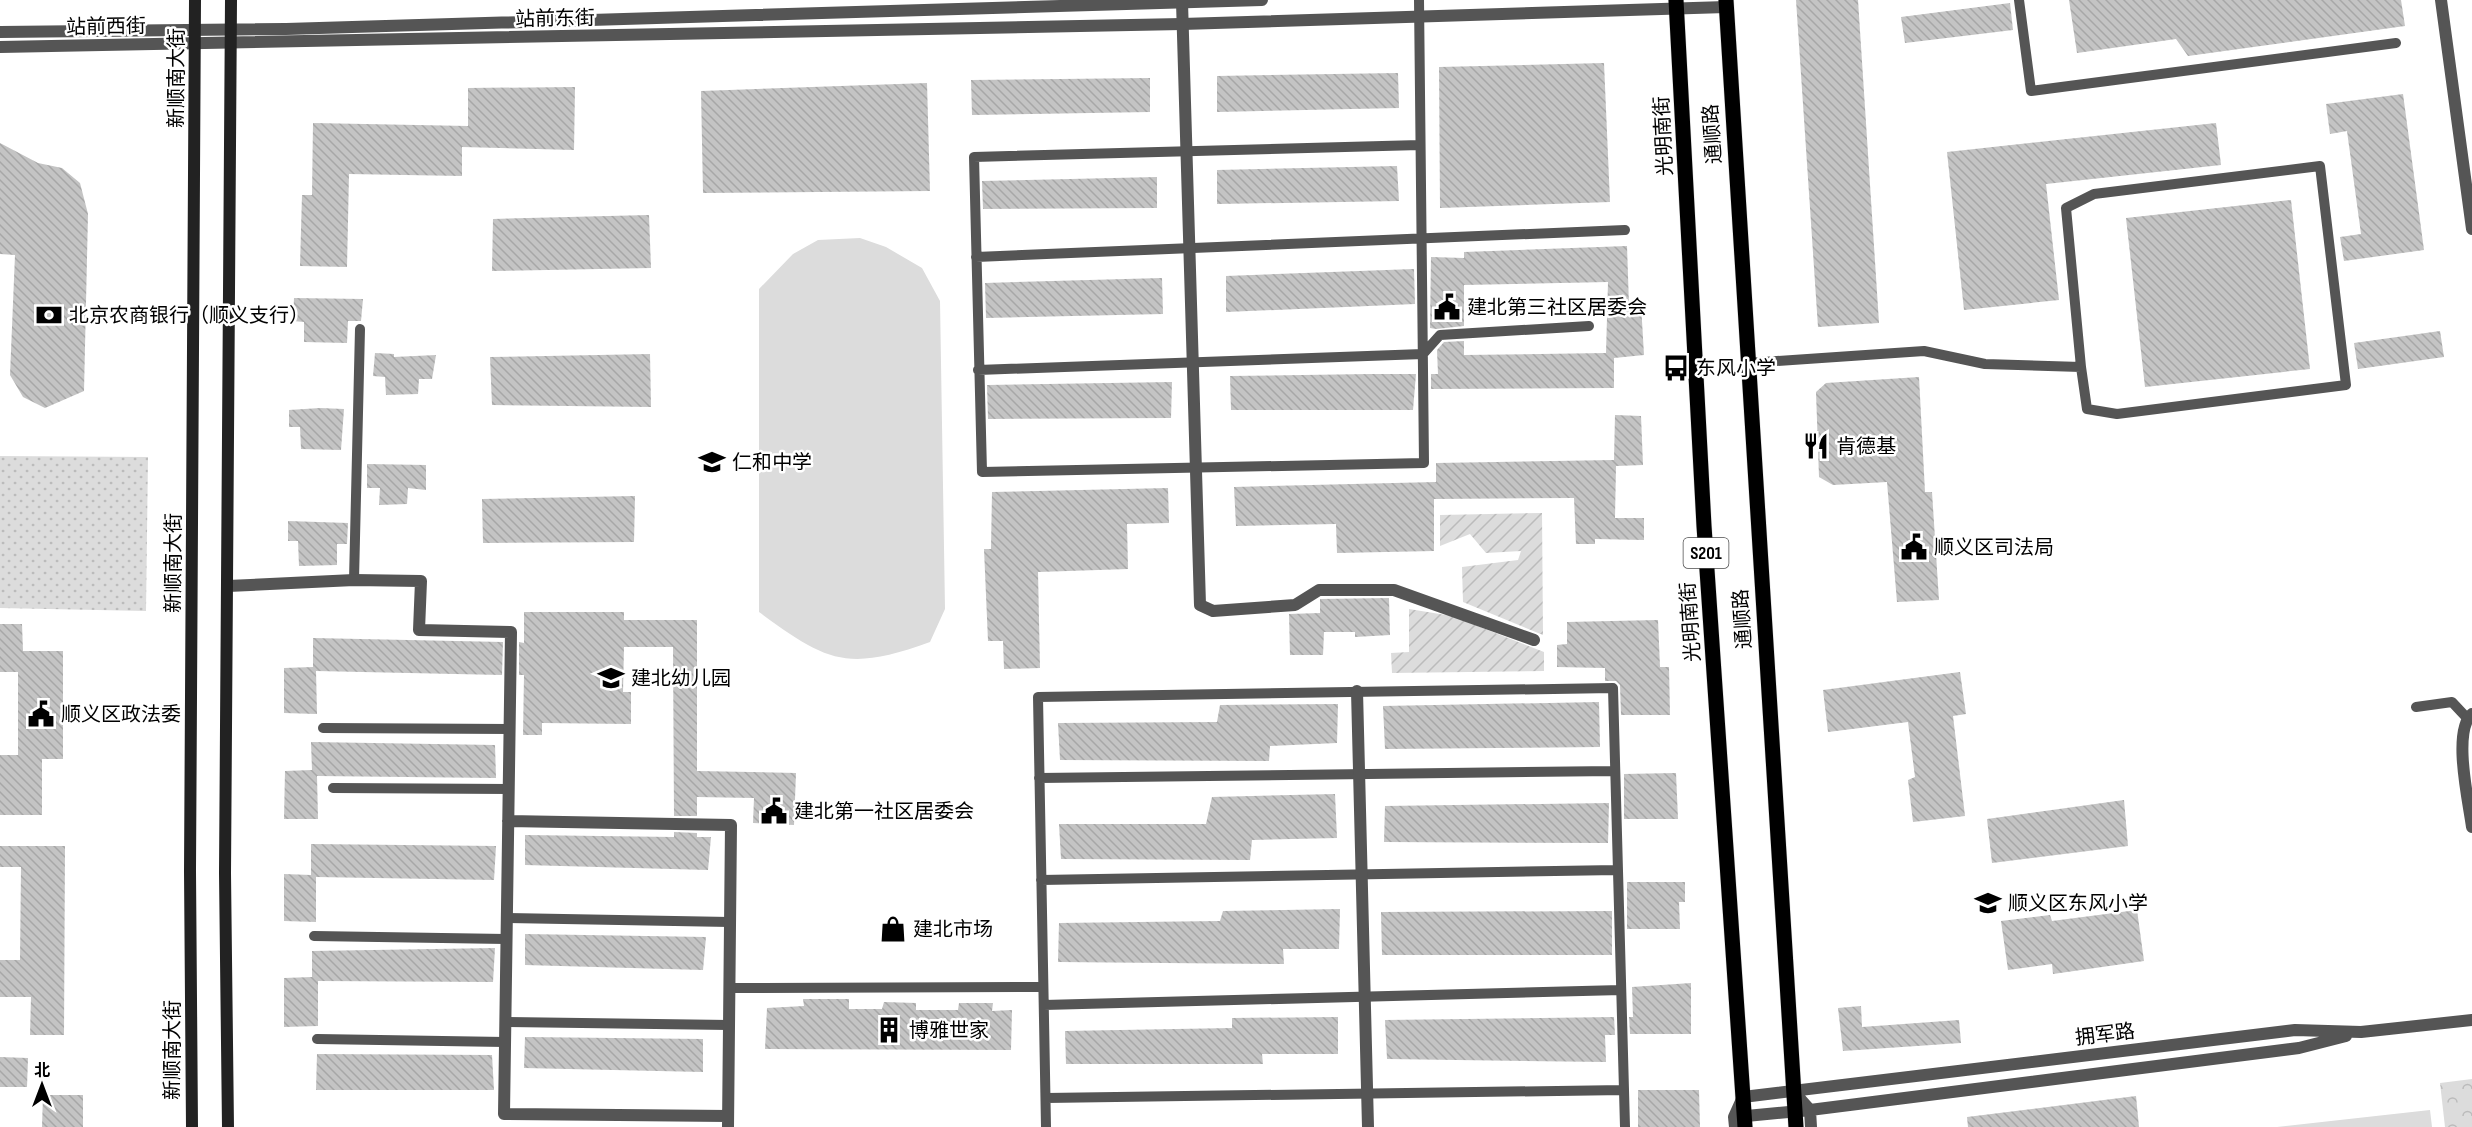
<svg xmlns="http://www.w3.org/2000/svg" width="2472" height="1127" viewBox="0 0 2472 1127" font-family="'Sofia Sans Condensed','Noto Sans SC',sans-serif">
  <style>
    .grass { fill: url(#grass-dots) }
    .forest { fill: url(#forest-crowns) }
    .garden { fill: url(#garden-furrows) }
    .pitch { fill: #dcdcdc }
    .building { fill: url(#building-back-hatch) }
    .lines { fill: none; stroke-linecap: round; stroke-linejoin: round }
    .primary-casing { stroke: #dbdbdb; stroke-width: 16 }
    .service { stroke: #555; stroke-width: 10 }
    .minor { stroke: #555; stroke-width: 12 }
    .tertiary { stroke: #555; stroke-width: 12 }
    .secondary { stroke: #222; stroke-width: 12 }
    .primary { stroke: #000; stroke-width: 15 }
    .labels { text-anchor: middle; stroke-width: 5; stroke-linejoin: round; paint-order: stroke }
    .shield { fill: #fff; stroke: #4c4c4c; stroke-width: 1.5 }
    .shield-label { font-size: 18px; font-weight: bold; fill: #000 }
    .street-label { font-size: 20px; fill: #000; stroke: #fff }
    .poi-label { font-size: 20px; fill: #000; stroke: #fff; text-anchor: start }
  </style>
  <defs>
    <pattern id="grass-dots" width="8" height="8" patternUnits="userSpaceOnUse" patternTransform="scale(1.5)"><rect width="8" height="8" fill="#dcdcdc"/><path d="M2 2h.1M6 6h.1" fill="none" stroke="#bbb" stroke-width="1.8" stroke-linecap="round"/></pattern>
    <pattern id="forest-crowns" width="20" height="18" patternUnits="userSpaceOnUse" patternTransform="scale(1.5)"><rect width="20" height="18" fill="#dcdcdc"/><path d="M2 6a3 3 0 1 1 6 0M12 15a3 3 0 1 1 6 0" fill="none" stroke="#bbb"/></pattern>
    <pattern id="garden-furrows" width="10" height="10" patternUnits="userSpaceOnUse" patternTransform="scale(1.5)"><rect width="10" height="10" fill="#dcdcdc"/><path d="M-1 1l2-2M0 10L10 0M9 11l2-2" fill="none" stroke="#bbb"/></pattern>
    <pattern id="building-back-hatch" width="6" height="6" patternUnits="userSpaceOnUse" patternTransform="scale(1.5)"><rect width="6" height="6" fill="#c4c4c4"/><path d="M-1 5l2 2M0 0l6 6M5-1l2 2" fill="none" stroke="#a7a7a7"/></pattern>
  </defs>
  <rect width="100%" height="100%" fill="#fff"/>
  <path class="grass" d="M0,456L148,457L146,611L0,608Z"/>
  <path class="forest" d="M2472,1079V1127H2445L2440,1083Z"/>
  <path class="garden" d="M1542,513L1543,635L1463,602L1462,567L1518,560L1521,551L1486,553L1470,534L1440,546V515Z
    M1409,609L1452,616L1544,652V671L1392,673L1391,653L1409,652Z"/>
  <path class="pitch" d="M860,238L886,247L922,268L940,301L945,609L930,642C847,672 827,662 759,612V289L793,254L818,240Z
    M2430,1110L2432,1127H2277Z"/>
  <path class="building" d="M1796,0H1858L1879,323L1818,327Z
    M2069,0H2401L2405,26L2188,56L2176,39L2077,53Z
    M2010,3L2013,30L1905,43L1901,17Z
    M1604,63L1610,202L1440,208L1439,67Z
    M1398,73L1399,108L1217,112V76Z
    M1150,78V112L972,115L971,80Z
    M927,83L930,191L703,193L701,91Z
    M575,87L574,150L462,147V176L349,174L347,267L300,266L302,195H312L313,123L468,126V88Z
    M2403,94L2424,250L2344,261L2340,237L2361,234L2347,131L2330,134L2326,104Z
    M2216,123L2221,165L2046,184L2059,300L1964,310L1947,152Z
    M0,143L38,163L62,168L80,183L88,214L84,391L45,408L23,397L10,375L15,255L0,254Z
    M1397,166L1399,201L1217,204V170Z
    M1157,177V208L983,209L982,181Z
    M2291,200L2310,369L2145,387L2126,218Z
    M649,215L651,268L492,271L493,219Z
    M1627,246L1629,305L1641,304L1644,355L1614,358V388L1431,389V374H1438L1437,350L1444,342L1464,341V355L1606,353L1608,282L1464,285V326L1436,329L1430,328L1431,257L1464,258V252Z
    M1414,269L1415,304L1226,312V276Z
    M1162,278L1163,314L986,318L985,283Z
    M294,298L363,299L361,321H348L347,343L304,342V322L293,321Z
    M2440,331L2444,357L2358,369L2354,343Z
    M375,353L394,354V357L436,355L432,379H419L418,394L386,395L385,377L373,376Z
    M650,354L651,407L492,405L490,357Z
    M1370,374H1416L1413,410H1231L1230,376Z
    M1919,377L1925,492H1932L1939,600L1897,602L1887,482L1833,485L1819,477L1816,392L1826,383Z
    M1172,382L1171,418L988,419L987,385Z
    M320,408L344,409L341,450L301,449L300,427H289V410Z
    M1615,415L1641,416L1643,465L1616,466L1615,518H1644V540L1595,539V544H1576L1574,498L1434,499V551L1337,553L1336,524L1236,526L1234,487L1436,482V463L1614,460Z
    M367,464L426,465V490L408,488L407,504L379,505L380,488H367Z
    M1168,488L1169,523L1127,524L1128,569L1038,572L1040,668L1004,669L1003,641H988L984,549H991L992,492Z
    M635,496L634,542L483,543L482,499Z
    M288,521L348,523L347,544H337V565L299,566L298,541H288Z
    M1389,598L1390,635L1355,637V632H1324L1323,655H1290L1289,614L1320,613V599Z
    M524,612H624V620H697V771L796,773L794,825L753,823L754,798L697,797V816H674L673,647H624L623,692H631V724L542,723V735H523L524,675H519V642L524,643Z
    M1658,620L1660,667H1669L1670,715H1621L1620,685L1616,681H1605V668L1557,667V645L1567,644V622Z
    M0,624H22L23,651H63V759H42V815H0V755H18V672H0Z
    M313,638L503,642L502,675L316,671L317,714L284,713V668L313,667Z
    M1960,672L1966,714L1953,716L1965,816L1913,822L1908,780L1915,777L1908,722L1828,732L1823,690Z
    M1599,702L1600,747L1385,749L1383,706Z
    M1338,704L1337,743L1270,746L1269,761L1060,760L1058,723L1217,722L1220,705Z
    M311,742L495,745L496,778L317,776L318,819H284L285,771L312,770Z
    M1676,773L1678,819H1624V774Z
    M1335,794L1337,838L1252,840L1250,860L1061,859L1059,824H1206L1212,797Z
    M2124,800L2128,846L1992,863L1987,819Z
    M1609,803L1608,843L1384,842L1385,806Z
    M674,832L697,833V837H711L708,870L525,865V835L674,837Z
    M311,844L496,846L494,880L316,877V922L284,921V874L311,875Z
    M0,846H65L64,1035H30L31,997H0V960H20L21,867H0Z
    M1627,882H1685V902H1679L1680,929H1627Z
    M1340,909L1339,949H1283L1284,964L1058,962L1059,923L1220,921L1223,911Z
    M2137,910L2144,961L2053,974L2052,964L2008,970L2001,921L2050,915L2052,921Z
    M1612,911V955H1382L1381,912Z
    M525,934L706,937L703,970L525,965Z
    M495,948L493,982L318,981V1026L284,1027V978L312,977V951Z
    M1691,983V1034H1630L1629,1017H1633L1632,987Z
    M803,999H849V1009H882L884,1002L916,1003V1010H958L959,1003H993L992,1011L1012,1010L1011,1050L765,1049L767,1008L804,1006Z
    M1861,1006L1862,1027L1959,1020L1961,1043L1843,1051L1838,1008Z
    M1338,1017V1054H1262L1263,1064H1066L1065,1031L1232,1028V1018Z
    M1614,1017L1615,1035H1605L1606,1062L1387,1059L1385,1020Z
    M525,1037L703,1039V1072L524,1068Z
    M317,1054L492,1055L494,1090H316Z
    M0,1057L28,1058L27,1087H0Z
    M1638,1090H1699L1700,1127H1638Z
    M43,1095H83V1127H42Z
    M2136,1096L2139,1127H1968L1967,1117Z"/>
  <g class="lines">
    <g class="primary-casing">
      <path id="primary" d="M1676,0L1704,526L1745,1127
        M1726,0L1796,1127"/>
    </g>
    <path class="service" d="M1419,0L1424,463L982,472L974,157L1420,145
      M2019,0L2031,91L2396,43
      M976,257L1625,230
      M1747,363L1924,351L1985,364L2081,367L2087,409L2117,414L2346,385L2320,166L2094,194L2066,208L2081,367
      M978,370L1423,354L1440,335L1589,326
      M354,580L360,329
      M2416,707L2452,702L2467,718
      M323,728L510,729
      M1039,778L1615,771
      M333,788L509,789
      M1041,880L1617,870
      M507,918L730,922
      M314,936L506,939
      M729,988L1043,987
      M1044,1005L1621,990
      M505,1022L729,1025
      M317,1039L505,1042
      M1046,1098L1624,1090
      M1046,1127L1038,697L1613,688L1625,1127"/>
    <path class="minor" d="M2441,0L2472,229
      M1182,2L1200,605L1213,611L1295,605L1319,590H1394L1534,640
      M228,586L354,580L421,581L419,630L511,632L504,1114L728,1116
      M1357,691L1368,1127
      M2472,714C2452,731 2469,803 2472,827
      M508,821L731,825L728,1127"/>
    <path class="tertiary" d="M0,32L286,29L1262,0
      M0,47L1182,24L1726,7
      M1794,1092L1810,1110L1811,1127
      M1736,1117L1810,1110L2299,1048L2346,1036
      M1735,1127L1734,1117L1743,1097L2295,1030L2361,1032L2472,1020"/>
    <path class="secondary" d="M192,1127L190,871L195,0
      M228,1127L225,873L231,0"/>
    <use href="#primary" class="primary"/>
  </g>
  <defs>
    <g id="civic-bare" transform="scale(2.07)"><path d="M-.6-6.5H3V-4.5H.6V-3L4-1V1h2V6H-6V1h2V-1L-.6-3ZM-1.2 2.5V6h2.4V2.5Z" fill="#000" stroke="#fff" stroke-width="2.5" paint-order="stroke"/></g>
    <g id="bank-bare" transform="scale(2.07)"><path d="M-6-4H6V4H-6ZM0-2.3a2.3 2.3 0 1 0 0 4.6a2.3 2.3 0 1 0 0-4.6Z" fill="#000" stroke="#fff" stroke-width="2.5" paint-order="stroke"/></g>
    <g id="bus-bare" transform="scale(2.07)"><path d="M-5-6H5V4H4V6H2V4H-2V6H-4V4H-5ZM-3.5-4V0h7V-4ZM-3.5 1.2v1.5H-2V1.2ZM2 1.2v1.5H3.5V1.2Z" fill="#000" stroke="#fff" stroke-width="2.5" paint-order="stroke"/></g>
    <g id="restaurant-bare" transform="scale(2.07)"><path d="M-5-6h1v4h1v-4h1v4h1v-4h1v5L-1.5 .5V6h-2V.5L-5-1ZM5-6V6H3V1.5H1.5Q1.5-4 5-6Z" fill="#000" stroke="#fff" stroke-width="2.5" paint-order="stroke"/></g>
    <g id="school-bare" transform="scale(2.07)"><path d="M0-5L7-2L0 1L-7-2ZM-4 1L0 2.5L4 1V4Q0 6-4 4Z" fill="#000" stroke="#fff" stroke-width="2.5" paint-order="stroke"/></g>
    <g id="shop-bare" transform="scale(2.07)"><path d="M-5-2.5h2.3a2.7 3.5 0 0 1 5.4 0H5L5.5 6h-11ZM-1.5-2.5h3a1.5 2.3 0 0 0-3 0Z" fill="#000" stroke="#fff" stroke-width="2.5" paint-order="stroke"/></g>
    <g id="building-bare" transform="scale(2.07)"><path d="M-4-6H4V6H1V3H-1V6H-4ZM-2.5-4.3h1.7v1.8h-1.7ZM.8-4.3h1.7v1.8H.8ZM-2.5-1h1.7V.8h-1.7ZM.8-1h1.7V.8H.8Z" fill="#000" stroke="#fff" stroke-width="2.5" paint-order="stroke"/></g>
  </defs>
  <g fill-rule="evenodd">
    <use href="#civic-bare" x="1447" y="307"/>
    <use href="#bank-bare" x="49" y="315"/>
    <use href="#bus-bare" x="1676" y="368"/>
    <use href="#restaurant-bare" x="1816" y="446"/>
    <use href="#school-bare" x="712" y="462"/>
    <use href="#civic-bare" x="1914" y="547"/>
    <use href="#school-bare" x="611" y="678"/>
    <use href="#civic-bare" x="41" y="714"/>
    <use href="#civic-bare" x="774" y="811"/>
    <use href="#school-bare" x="1988" y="903"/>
    <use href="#shop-bare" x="893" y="929"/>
    <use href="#building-bare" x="889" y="1030"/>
  </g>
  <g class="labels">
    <rect class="shield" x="1683.5" y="538" width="45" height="30" rx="4.5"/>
    <g class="shield-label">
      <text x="1706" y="559">S201</text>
    </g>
    <g class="street-label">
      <text transform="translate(555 18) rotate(-1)" y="7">站前东街</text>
      <text transform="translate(106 26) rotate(-1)" y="7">站前西街</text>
      <text transform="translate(176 78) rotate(-90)" y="7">新顺南大街</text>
      <text transform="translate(1712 134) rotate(-94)" y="7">通顺路</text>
      <text transform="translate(1663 136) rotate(-93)" y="7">光明南街</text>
      <text transform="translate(173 563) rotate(-90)" y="7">新顺南大街</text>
      <text transform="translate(1742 619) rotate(-94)" y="7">通顺路</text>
      <text transform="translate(1690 622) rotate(-94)" y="7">光明南街</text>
      <text transform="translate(2105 1034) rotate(-7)" y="7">拥军路</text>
      <text transform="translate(172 1050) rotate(-90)" y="7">新顺南大街</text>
    </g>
    <g class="poi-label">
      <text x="1467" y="314">建北第三社区居委会</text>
      <text x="69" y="322">北京农商银行（顺义支行）</text>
      <text x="1696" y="375">东风小学</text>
      <text x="1836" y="453">肯德基</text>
      <text x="732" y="469">仁和中学</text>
      <text x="1934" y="554">顺义区司法局</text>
      <text x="631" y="685">建北幼儿园</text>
      <text x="61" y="721">顺义区政法委</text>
      <text x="794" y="818">建北第一社区居委会</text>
      <text x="2008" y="910">顺义区东风小学</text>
      <text x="913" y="936">建北市场</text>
      <text x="909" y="1037">博雅世家</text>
    </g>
  </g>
  <g transform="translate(42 1085)" stroke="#ffffff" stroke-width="4.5" paint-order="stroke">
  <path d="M0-4.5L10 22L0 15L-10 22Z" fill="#000000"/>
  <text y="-9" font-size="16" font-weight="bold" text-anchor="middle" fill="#000000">北</text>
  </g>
</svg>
